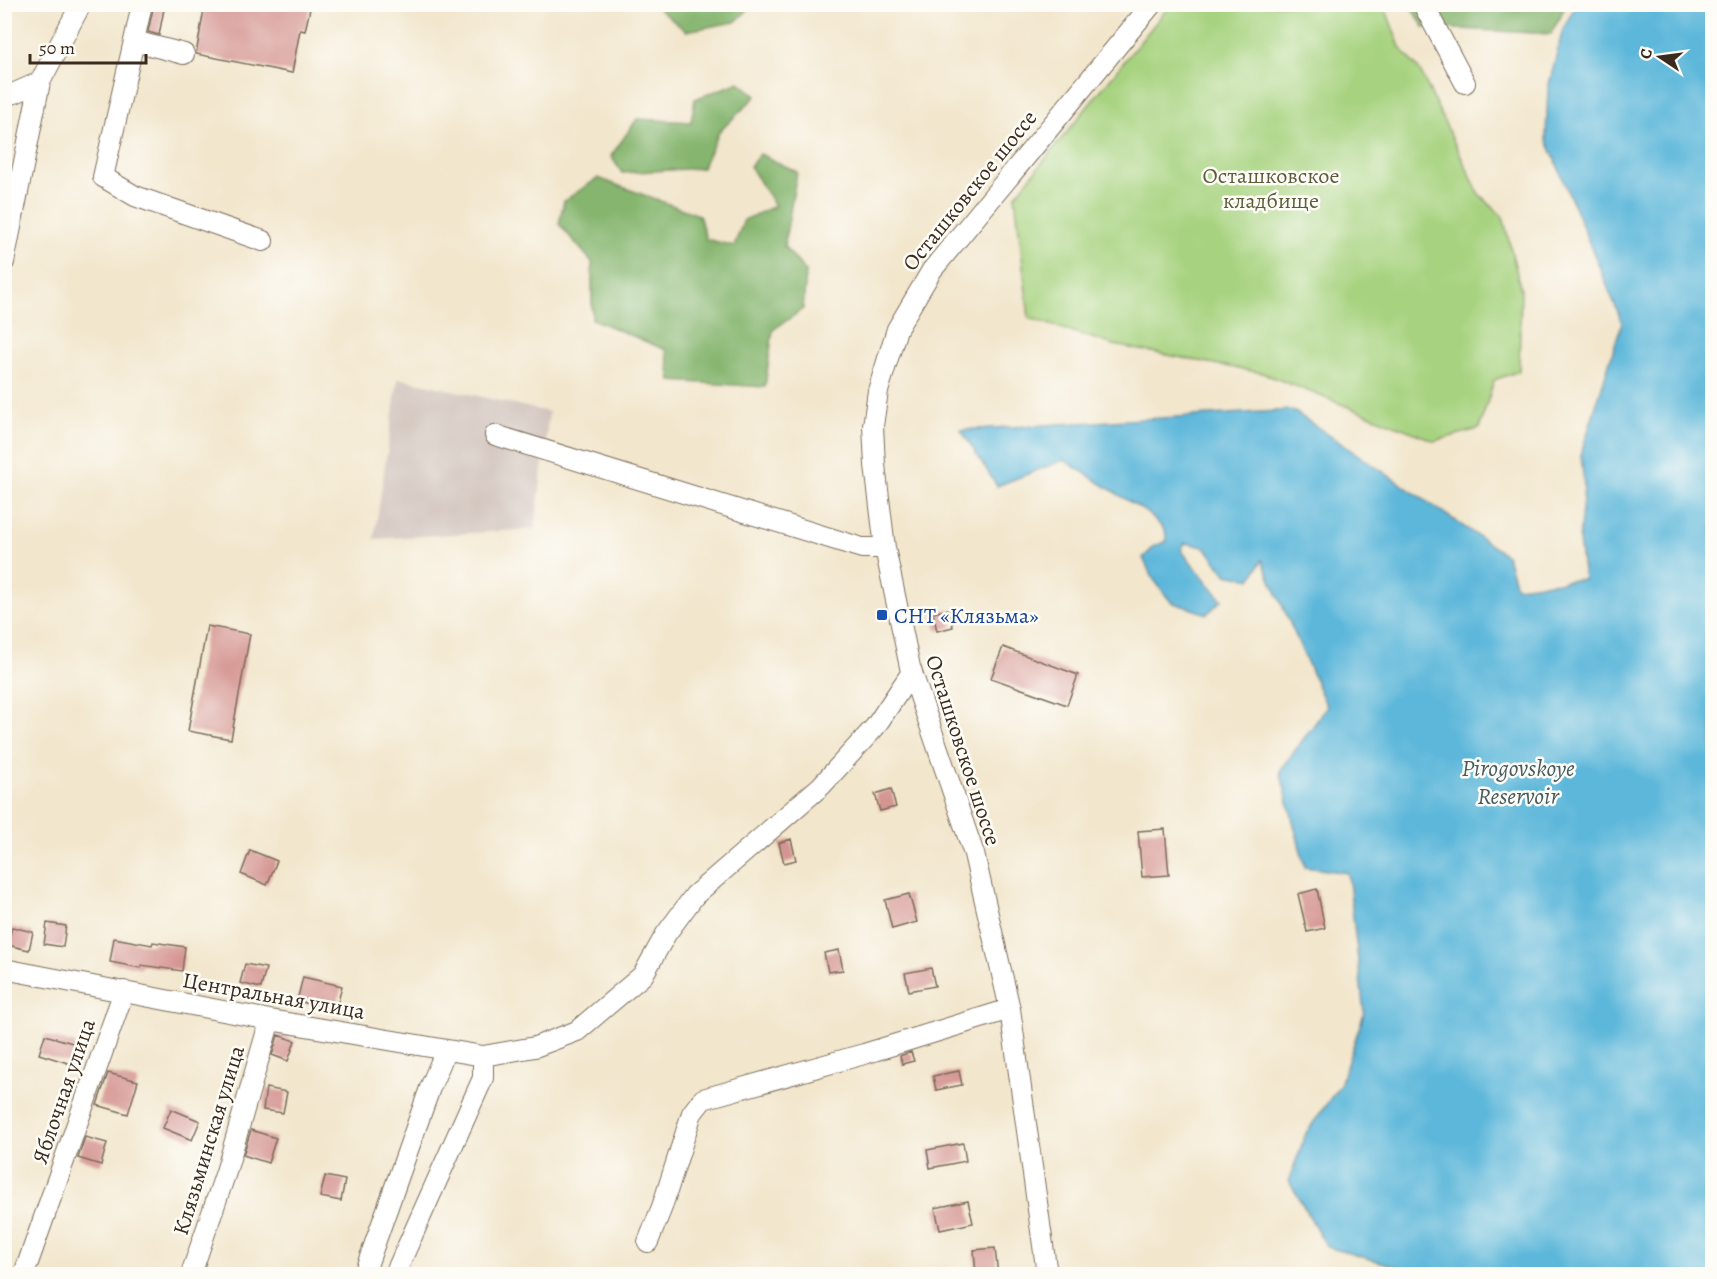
<svg xmlns="http://www.w3.org/2000/svg" width="1717" height="1279" viewBox="0 0 1717 1279" font-family="Alegreya,serif">
  <style>
    .industrial { fill: #cfc1ba }
    .green { fill: #a7d380; stroke: #717e4f; stroke-width: 1.5 }
    .forest { fill: #85b56e; stroke: #607046; stroke-width: 1.5 }
    .water { fill: #5db7da; stroke: #4c707c; stroke-width: 1.5 }
    .building { fill: #d59592 }
    .lines { fill: none; stroke-linecap: round; stroke-linejoin: round }
    .minor-casing { stroke: #7b6c5b; stroke-width: 22 }
    .minor { stroke: #fff; stroke-width: 20 }
    .transit-dot { fill: #1a4fb4; stroke: #fdfcf7; stroke-width: 2 }
    .labels { text-anchor: middle; stroke-width: 5; stroke-linejoin: round; paint-order: stroke }
    .park-label { font-size: 22px; fill: #5b5d3b; stroke: #fdfcf7 }
    .street-label { font-size: 22px; fill: #3b2a1e; stroke: #fdfcf7 }
    .transit-label { font-size: 22px; fill: #164399; stroke: #fdfcf7; text-anchor: start }
    .water-label { font-size: 24px; font-style: italic; fill: #475b60; stroke: #fdfcf7 }
  </style>
  <rect width="100%" height="100%" fill="#fdfcf7"/>
  <filter id="ink" filterUnits="userSpaceOnUse"><feTurbulence type="fractalNoise" baseFrequency=".0167" numOctaves="2"/><feDisplacementMap in="SourceGraphic" scale="12" xChannelSelector="R" yChannelSelector="G"/><feConvolveMatrix kernelMatrix="1 2 1 2 8 2 1 2 1" color-interpolation-filters="sRGB"/></filter>
  <filter id="wash" filterUnits="userSpaceOnUse"><feTurbulence type="fractalNoise" baseFrequency=".008" numOctaves="4" result="noise"/><feDisplacementMap in="SourceGraphic" scale="24" xChannelSelector="R" yChannelSelector="G"/><feGaussianBlur stdDeviation="1.35" result="paint"/><feColorMatrix in="noise" values="0 0 0 0 0 0 0 0 0 0 0 0 0 0 0 0 0 1.4 0 .05"/><feComposite in="paint" operator="in"/></filter>
  <g filter="url(#wash)">
    <rect width="100%" height="100%" fill="#f2e6cc"/>
    <path class="industrial" d="M398,378L549,412L535,529L374,539Z"/>
    <path class="green" d="M1170,5H1384L1400,47L1420,71L1479,194L1503,217L1521,290L1519,371L1494,380L1479,429L1435,441L1262,373L1114,345L1029,318L1015,196Z"/>
    <path class="forest" d="M654,5H753L735,22L686,31Z
      M1409,5H1566L1551,34L1424,27Z
      M739,82L756,96L719,132L702,168L622,173L611,156L637,119L691,122L695,99Z
      M760,154L797,172L784,246L806,272L803,309L773,330L765,387L671,381L666,350L592,319V262L559,224L564,201L598,178L699,215L706,239L734,246L744,220L775,206L750,166Z"/>
    <path class="water" d="M1576,5H1712V1274H1424L1327,1247L1289,1181L1306,1133L1340,1085L1364,1013L1348,873L1305,867L1280,771L1327,707L1262,560L1251,579L1226,574L1205,547L1185,543L1181,550L1222,600L1207,614L1171,602L1152,577L1143,558L1155,546L1167,541L1165,530L1149,514L1064,460L997,486L961,430L1292,410L1507,556L1516,587L1584,579L1579,541L1584,486L1581,454L1622,322L1546,138L1548,88L1563,29Z"/>
    <g id="blocks">
      <path class="building" d="M154,4H165L159,35L148,32Z
        M205,4H311L305,31L300,30L292,73L196,54Z
        M949,609L953,627L937,631L933,613Z
        M207,626L250,634L231,739L188,731Z
        M1003,647L1078,675L1067,705L991,678Z
        M891,789L896,807L880,811L875,794Z
        M1165,829L1169,875L1142,877L1138,831Z
        M791,839L796,860L784,863L779,843Z
        M250,850L277,861L267,885L241,874Z
        M1317,889L1325,928L1307,932L1298,894Z
        M909,894L917,922L892,929L885,900Z
        M47,923L66,926L63,947L44,944Z
        M12,927L33,932L29,950L7,945Z
        M114,938L152,945L153,942L185,947L182,971L141,965V968L110,962Z
        M839,950L843,970L828,972L824,953Z
        M245,964L266,968L261,988L240,983Z
        M931,968L935,986L909,991L905,973Z
        M303,977L342,986L336,1010L297,1001Z
        M45,1035L76,1044L71,1064L39,1054Z
        M278,1035L295,1041L288,1061L272,1055Z
        M911,1052L914,1061L902,1064L900,1056Z
        M959,1071L962,1085L936,1090L933,1076Z
        M108,1073L138,1081L128,1114L97,1105Z
        M266,1088L287,1092L283,1113L263,1110Z
        M171,1109L200,1121L192,1140L163,1128Z
        M251,1130L276,1138L268,1163L243,1155Z
        M85,1137L107,1143L101,1165L78,1158Z
        M963,1143L966,1161L930,1168L927,1150Z
        M325,1176L345,1180L341,1201L320,1197Z
        M968,1201L973,1223L940,1230L935,1208Z
        M995,1248L998,1275H976L974,1250Z"/>
    </g>
  </g>
  <g filter="url(#ink)">
    <use href="#blocks" fill-opacity="0" stroke="#7b6c5b" stroke-width="1.5"/>
    <g class="lines">
      <g class="minor-casing">
        <path id="minor" d="M142,4L134,41L184,54
          M1423,4L1465,83
          M134,41L103,177L135,196L263,241
          M4,94L15,93L40,82
          M4,262L40,82L81,4
          M495,435L862,548H885
          M4,969L270,1020L483,1056L535,1047L577,1031L643,975L666,934L695,895L821,786L875,727L912,672
          M648,1242L662,1207L692,1113L703,1099L864,1054L1010,1009
          M24,1274L124,991
          M191,1274L226,1172L270,1020
          M364,1274L430,1088L446,1050
          M395,1274L483,1078V1056
          M1047,1274L1010,1009L974,854L910,667L885,548L875,465L873,426L878,391L897,329L932,270L1152,4"/>
      </g>
      <use href="#minor" class="minor"/>
    </g>
  </g>
  <rect class="transit-dot" x="876" y="609" width="12" height="12" rx="3"/>
  <g class="labels">
    <g class="park-label">
      <text x="1271" y="183">Осташковское<tspan x="1271" dy="25">кладбище</tspan></text>
    </g>
    <g class="street-label">
      <text transform="translate(969 190) rotate(-51)" y="8">Осташковское шоссе</text>
      <text transform="translate(964 750) rotate(72)" y="8">Осташковское шоссе</text>
      <text transform="translate(274 995) rotate(10)" y="8">Центральная улица</text>
      <text transform="translate(63 1091) rotate(-71)" y="8">Яблочная улица</text>
      <text transform="translate(208 1140) rotate(-73)" y="8">Клязьминская улица</text>
    </g>
    <g class="transit-label">
      <text x="894" y="623">СНТ «Клязьма»</text>
    </g>
    <g class="water-label">
      <text x="1518" y="776">Pirogovskoye<tspan x="1518" dy="28">Reservoir</tspan></text>
    </g>
  </g>
  <rect width="1717" height="1279" fill="none" stroke="#fdfcf7" stroke-width="24"/>
  <g transform="translate(1660 57) rotate(283)" stroke="#fdfcf7" stroke-width="4.5" paint-order="stroke">
  <path d="M0-4.5L10 22L0 15L-10 22Z" fill="#3b2a1e"/>
  <text y="-9" font-size="16" font-weight="bold" text-anchor="middle" fill="#3b2a1e">С</text>
  </g>
  <path d="M30 54v9h116v-9" fill="none" stroke="#3b2a1e" stroke-width="3"/>
  <text x="39" y="54" font-size="18" fill="#3b2a1e" stroke="#fdfcf7" stroke-width="4.5" paint-order="stroke">50 m</text>
</svg>
